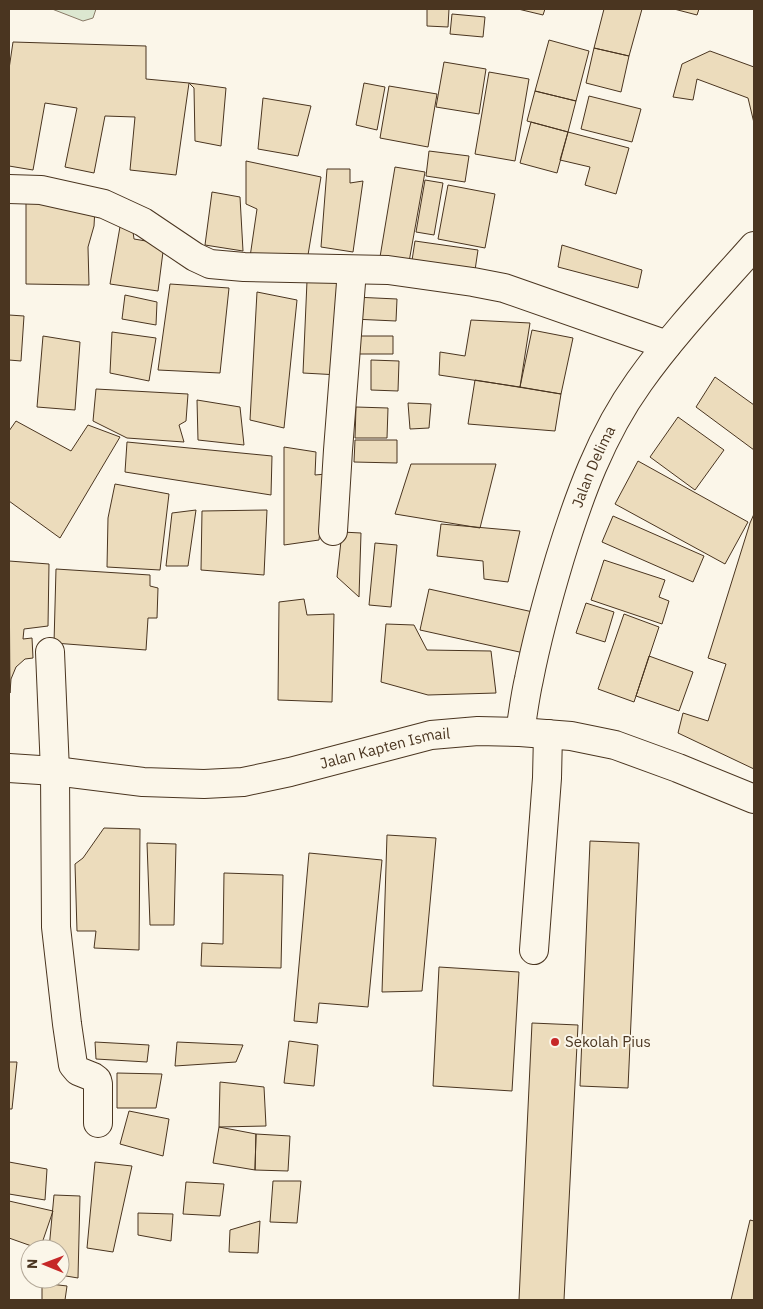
<svg xmlns="http://www.w3.org/2000/svg" width="763" height="1309" viewBox="0 0 763 1309" font-family="'IBM Plex Sans',sans-serif">
  <style>
    .green { fill: #dce7d0; stroke: #887966 }
    .building { fill: #ecdcbc; stroke: #4a3520 }
    .lines { fill: none; stroke-linecap: round; stroke-linejoin: round }
    .minor-casing { stroke: #4a3520; stroke-width: 30 }
    .minor { stroke: #fbf6e9; stroke-width: 28 }
    .poi-dot { fill: #c62828; stroke: #fbf6e9; stroke-width: 2 }
    .labels { text-anchor: middle; stroke-width: 4; stroke-linejoin: round; paint-order: stroke }
    .street-label { font-size: 15px; fill: #4a3520; stroke: #fbf6e9 }
    .poi-label { font-size: 15px; fill: #4a3520; stroke: #fbf6e9; text-anchor: start }
  </style>
  <rect width="100%" height="100%" fill="#fbf6e9"/>
  <path class="green" d="M52,9H96L93,18L83,21Z"/>
  <path class="building" d="M427,9H449L448,27L427,26Z
    M518,9H545L543,15Z
    M604,9H642L629,56L594,48Z
    M674,9H699L697,15Z
    M452,14L485,17L483,37L450,34Z
    M549,40L589,51L576,101L535,91Z
    M13,42L146,46V79L189,83L176,175L130,170L135,117L105,116L94,173L65,167L77,108L45,103L33,170L9,166V69Z
    M594,48L629,56L621,92L586,83Z
    M710,51L754,67V123L748,98L697,79L693,100L673,97L682,64Z
    M444,62L486,69L479,114L436,107Z
    M489,72L529,79L515,161L475,154Z
    M189,83L226,88L221,146L195,141L194,88Z
    M364,83L385,87L377,130L356,125Z
    M389,86L437,94L428,147L380,138Z
    M535,91L576,101L568,132L527,121Z
    M589,96L641,109L632,142L581,129Z
    M263,98L311,106L298,156L258,149Z
    M531,122L568,132L557,173L520,163Z
    M568,132L629,148L616,194L585,185L590,167L560,160Z
    M429,151L469,156L465,182L426,176Z
    M246,161L321,177L307,261L250,257L257,209L246,204Z
    M395,167L425,172L409,262L380,257Z
    M327,169H350V183L363,181L353,252L321,247Z
    M425,180L443,183L434,235L416,232Z
    M448,185L495,194L485,248L438,239Z
    M212,192L240,197L243,251L205,245Z
    M26,200L95,208L94,226L88,247L89,285L26,284Z
    M121,221L132,224L134,239L164,244L158,291L110,284Z
    M415,241L478,250L474,277L411,267Z
    M562,245L642,270L638,288L558,267Z
    M307,281L346,282L339,375L303,373Z
    M170,284L229,288L220,373L158,370Z
    M257,292L297,300L284,428L250,420Z
    M125,295L157,302L156,325L122,319Z
    M354,297L397,299L396,321L353,319Z
    M9,315L24,316L21,361L9,360Z
    M471,320L530,323L520,387L439,375L440,352L465,356Z
    M532,330L573,338L561,394L520,387Z
    M112,332L156,338L149,381L110,373Z
    M43,336L80,342L75,410L37,407Z
    M350,336H393V354H350Z
    M371,360L399,361L398,391L371,390Z
    M715,377L754,405V450L696,407Z
    M475,380L561,394L555,431L468,424Z
    M96,389L188,394L186,421L179,425L184,442L127,438L93,421Z
    M197,400L240,407L244,445L198,440Z
    M408,403L431,404L429,428L410,429Z
    M356,407L388,408L387,438H355Z
    M678,417L724,450L695,490L650,457Z
    M16,421L71,451L88,425L120,437L60,538L9,501V431Z
    M355,440H397V463L354,462Z
    M127,442L272,456L271,495L125,472Z
    M284,447L316,452L315,475L326,474L319,540L284,545Z
    M638,461L748,522L725,564L615,504Z
    M411,464H496L480,528L395,514Z
    M115,484L169,494L160,570L107,567L108,518Z
    M196,510L188,566H166L172,513Z
    M267,510L264,575L201,570L202,511Z
    M754,514V769L678,733L683,713L708,721L726,664L708,658L750,523Z
    M613,516L704,556L693,582L602,542Z
    M441,524L520,531L508,582L484,579L483,561L437,556Z
    M342,532L361,533L359,597L337,577Z
    M375,543L397,545L391,607L369,605Z
    M604,560L665,580L659,597L669,601L662,624L591,600Z
    M9,561L49,564L48,626L24,629L23,639L32,638L33,658L25,659L16,667L11,679L10,693Z
    M56,569L150,575V586L158,588L157,618H148L146,650L54,643Z
    M429,589L533,612L524,653L420,630Z
    M304,599L307,615L334,614L332,702L278,700L279,602Z
    M586,603L614,612L605,642L576,633Z
    M624,614L659,627L634,702L598,689Z
    M386,624L414,625L427,650L491,651L496,693L428,695L381,682Z
    M649,656L693,672L679,711L636,696Z
    M104,828L140,829L139,950L94,948L96,931H77L75,864L83,858Z
    M387,835L436,838L422,991L382,992Z
    M590,841L639,843L628,1088L580,1086Z
    M147,843L176,844L174,925H150Z
    M309,853L382,860L368,1007L319,1003L317,1023L294,1021Z
    M224,873L283,875L281,968L201,966L202,943L223,944Z
    M439,967L519,972L512,1091L433,1086Z
    M532,1023L578,1025L564,1300H519Z
    M289,1041L318,1045L314,1086L284,1083Z
    M95,1042L149,1045L147,1062L96,1059Z
    M177,1042L243,1045L236,1062L175,1066Z
    M9,1062H17L12,1109H9Z
    M117,1073L162,1074L156,1108H117Z
    M220,1082L264,1087L266,1126L219,1127Z
    M129,1111L169,1119L163,1156L120,1144Z
    M219,1127L256,1134L255,1170L213,1163Z
    M256,1134L290,1136L288,1171L255,1170Z
    M9,1162L47,1169L45,1200L9,1194Z
    M95,1162L132,1166L113,1252L87,1248Z
    M273,1181H301L297,1223L270,1222Z
    M186,1182L224,1184L220,1216L183,1214Z
    M54,1195L80,1196L78,1278L60,1275V1249H49Z
    M9,1201L53,1211L40,1249L9,1238Z
    M138,1213L173,1214L171,1241L138,1235Z
    M750,1220L754,1221V1300H731Z
    M260,1221L258,1253L229,1252L230,1230Z
    M42,1283L67,1286L65,1300H42Z"/>
  <g class="lines">
    <g class="minor-casing">
      <g id="minor">
        <path d="M9,189L41,190L104,204L143,222L195,257L210,264L244,267L388,270L473,282L504,288L667,345"/>
        <path d="M333,531L338,450L352,270"/>
        <path d="M50,652L55,771L56,927L67,1024L73,1065L78,1071L93,1077L97,1080L98,1084V1123"/>
        <path id="s1" d="M520,732C523,714 525,696 529,679C537,638 548,598 560,558C579,496 601,435 639,382C673,334 715,290 754,246"/>
        <path id="s2" d="M9,768L55,771L143,782L204,784L243,782L290,772L431,735L478,731L520,732L571,736L615,745L678,768L754,799"/>
        <path d="M534,950L547,778L548,734"/>
      </g>
    </g>
    <use href="#minor" class="minor"/>
  </g>
  <circle class="poi-dot" cx="555" cy="1042" r="5"/>
  <g class="labels">
    <g class="street-label">
      <text dy="5" stroke="none"><textPath href="#s1" startOffset="276">Jalan Delima</textPath></text>
      <text dy="5" stroke="none"><textPath href="#s2" startOffset="381">Jalan Kapten Ismail</textPath></text>
    </g>
    <g class="poi-label">
      <text x="565" y="1047">Sekolah Pius</text>
    </g>
  </g>
  <rect width="763" height="1309" fill="none" stroke="#4a3520" stroke-width="20"/>
  <g transform="translate(45 1264) rotate(271)"><circle r="24" fill="#fbf6e9" stroke="#b4a999"/>
  <path d="M0-4L9 19L0 12L-9 19Z" fill="#c62828"/>
  <text y="-8" font-size="14" font-weight="bold" text-anchor="middle" fill="#4a3520">N</text>
  </g>
</svg>
